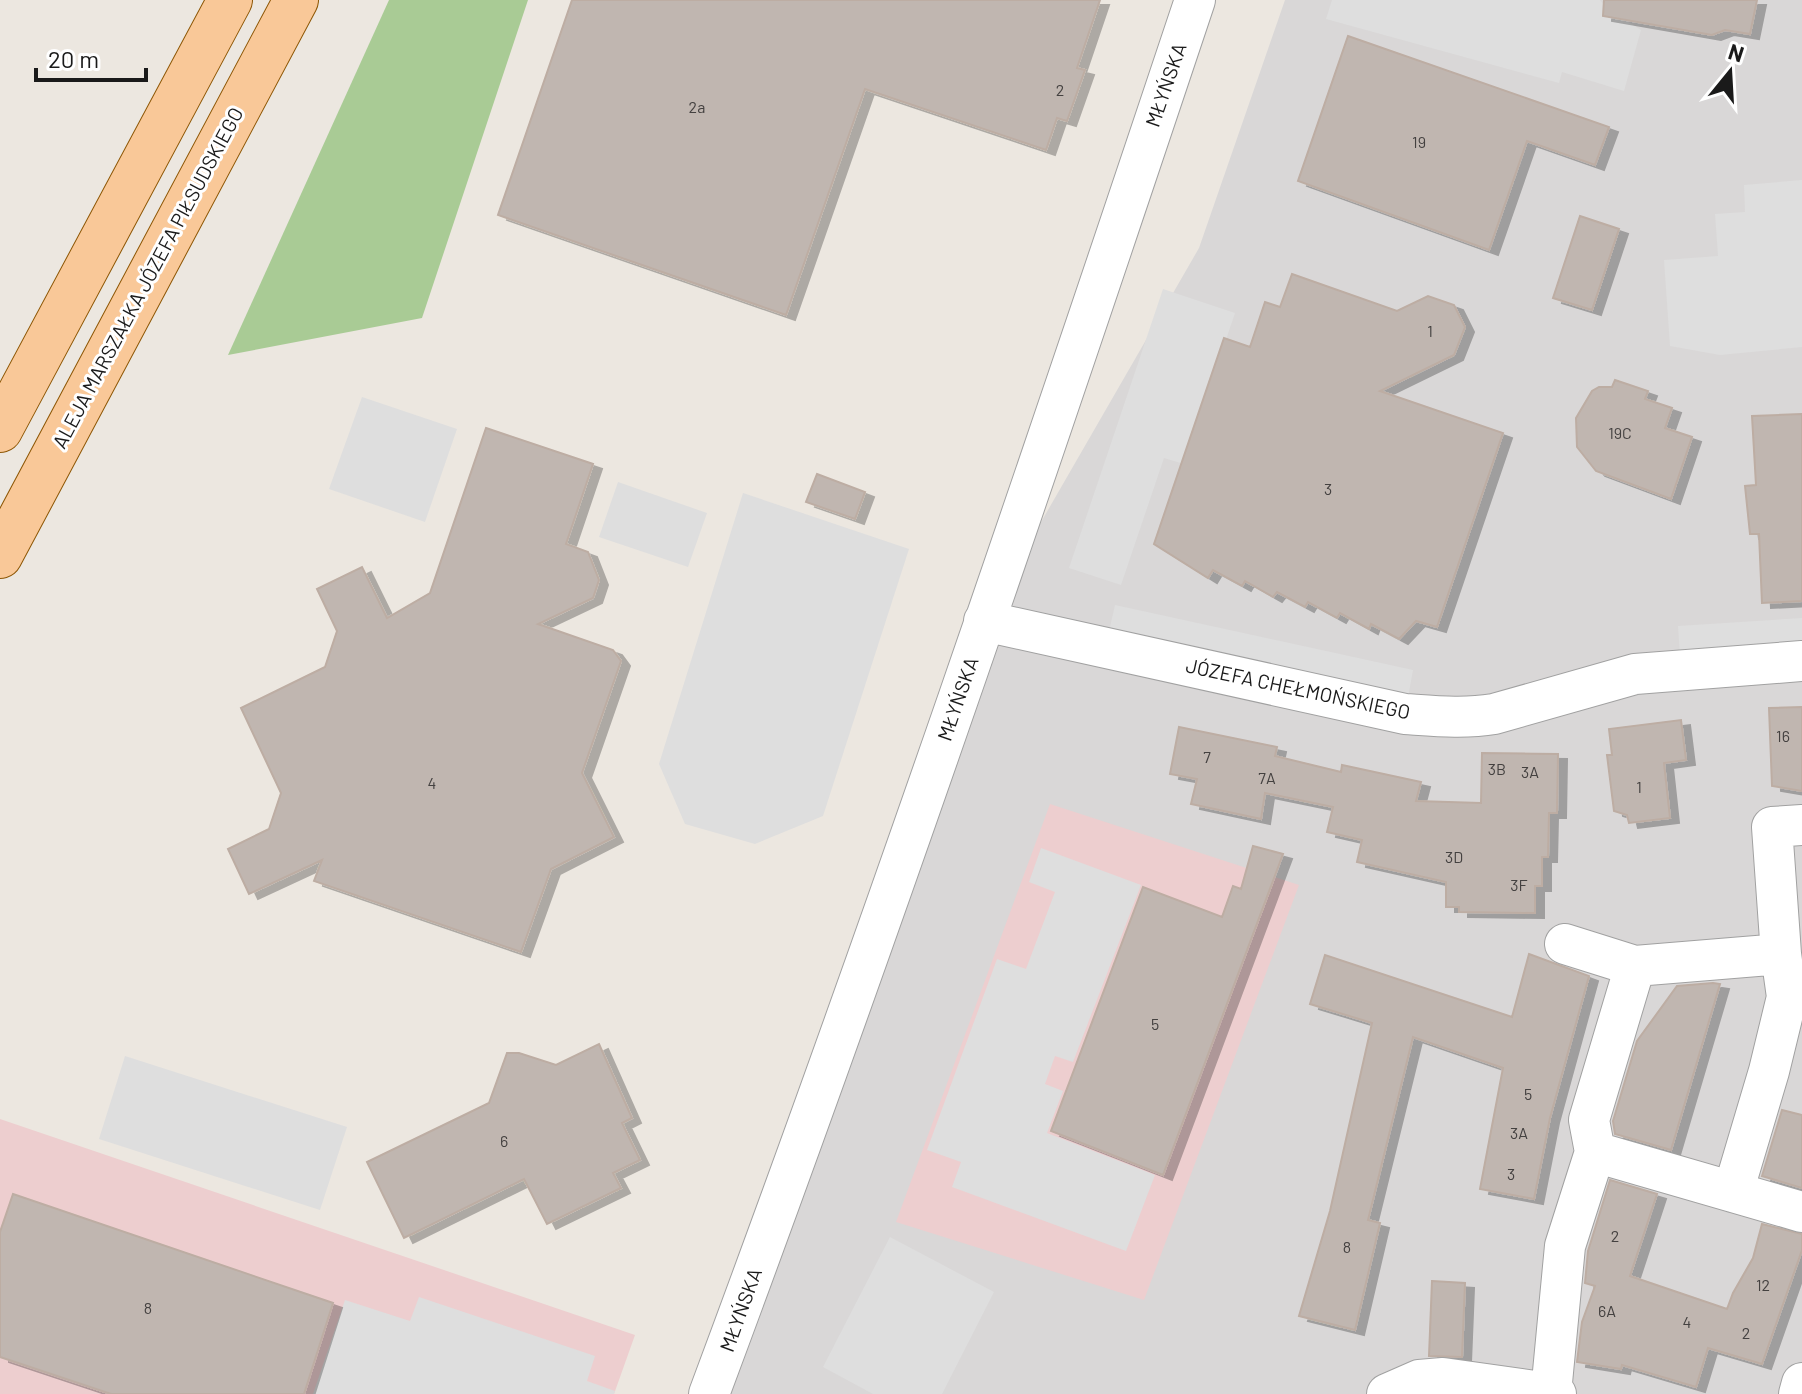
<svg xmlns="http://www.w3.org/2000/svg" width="1802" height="1394" viewBox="0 0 1802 1394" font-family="Barlow,sans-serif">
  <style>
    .residential { fill: #d9d7d7 }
    .commercial { fill: #edcecf }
    .forest { fill: #a9cb95 }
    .parking { fill: #dedede }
    .building { fill: #c0b6b0; stroke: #bdada3; stroke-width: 2; filter: url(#shadow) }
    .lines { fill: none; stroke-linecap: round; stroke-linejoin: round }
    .minor-casing { stroke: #a1a1a1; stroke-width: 42 }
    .major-casing { stroke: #8d5604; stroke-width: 46 }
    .minor { stroke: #fff; stroke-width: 40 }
    .major { stroke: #f9c898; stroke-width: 44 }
    .labels { text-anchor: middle; stroke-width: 6; stroke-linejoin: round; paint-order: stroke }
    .number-label { font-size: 16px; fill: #444140 }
    .street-label { font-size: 20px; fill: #1a1a1a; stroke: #fff }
  </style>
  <defs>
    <filter id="shadow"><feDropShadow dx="9" dy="5" stdDeviation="0" flood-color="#0004"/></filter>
  </defs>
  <rect width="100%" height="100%" fill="#ece7e0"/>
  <path class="residential" d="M1285,0H1802V1394H709L984,621L1199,248Z"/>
  <path class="commercial" d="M1050,804L1299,885L1144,1300L896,1222Z
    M0,1119L635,1335L614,1394H0Z"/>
  <path class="forest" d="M389,0H528L422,318L228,355Z"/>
  <path class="parking" d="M1332,0H1600L1608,9L1641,30L1624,91L1562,72L1559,83L1326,19Z
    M1802,180V347L1720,355L1670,346L1664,260L1718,256L1715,214L1745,212L1744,185Z
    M1163,289L1235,313L1184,464L1164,458L1121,585L1069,568Z
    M362,397L457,429L425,522L329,489Z
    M618,482L707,513L688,567L599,537Z
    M743,493L909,549L823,816L755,844L685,824L659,764Z
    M1115,605L1413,670L1405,714L1105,649Z
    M1802,618V661L1681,671L1678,626Z
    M1041,848L1141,885L1073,1062L1055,1056L1045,1084L1063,1091L1047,1133L1155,1175L1126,1251L952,1187L961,1162L927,1150L997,959L1026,969L1055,892L1029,882Z
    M125,1056L347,1127L320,1210L99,1139Z
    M890,1237L994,1292L942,1394H873L823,1367Z
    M419,1297L595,1356L587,1381L615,1391L614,1394H313L345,1300L410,1321Z"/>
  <path class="building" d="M572,0H1100L1077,68L1085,70L1067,121L1057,118L1046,150L865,89L786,315L498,215Z
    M1604,0H1757L1750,34L1725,30L1712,35L1603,16Z
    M1348,36L1609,127L1595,165L1527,141L1489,250L1298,181Z
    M1580,216L1619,229L1592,310L1553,298Z
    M1292,274L1397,311L1428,296L1454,305L1465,327L1454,355L1380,391L1503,433L1437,627L1416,621L1399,639L1371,624L1369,629L1340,613L1337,618L1308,602L1305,607L1277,592L1273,597L1245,581L1242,586L1213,570L1208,578L1154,544L1224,338L1250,347L1265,302L1280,307Z
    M1615,380L1648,391L1645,399L1672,408L1665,428L1692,437L1671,499L1596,471L1577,447L1576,418L1592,391L1599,387H1612Z
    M1802,414V601L1762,603L1759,534H1750L1745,486L1756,485L1752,416Z
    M486,428L593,464L566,544L588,552L599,580L593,598L538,624L613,650L621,661L582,773L614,837L551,869L521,952L314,881L322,860L249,894L228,849L269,829L281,793L241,708L325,667L337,631L317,589L362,567L387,618L430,593Z
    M817,474L865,492L855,519L806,502Z
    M1802,707V791L1772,786L1769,708Z
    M1681,720L1686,760L1664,763L1670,818L1629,823L1627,815L1614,811L1607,755H1612L1609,729Z
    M1179,727L1277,747L1275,756L1341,772L1342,765L1421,782L1416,801L1481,803L1482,753L1558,754L1557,813H1549L1548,857H1542V886H1535V913L1459,912V907H1446V882L1357,862L1362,840L1327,832L1333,807L1265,793L1261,819L1191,804L1197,779L1170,774Z
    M1253,846L1283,854L1163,1175L1051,1131L1143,887L1222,917L1233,886L1241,889Z
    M1529,954L1589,976L1550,1118L1534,1199L1480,1189L1503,1068L1413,1037L1368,1220L1380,1223L1355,1330L1299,1316L1330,1211L1372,1023L1310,1004L1325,955L1512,1017Z
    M1713,983L1720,984L1671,1150L1615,1134L1613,1121L1637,1041L1677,986Z
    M599,1044L632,1118L622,1123L640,1160L613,1173L621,1188L547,1224L524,1179L404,1238L367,1162L489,1103L507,1053H519L556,1065Z
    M1782,1110L1802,1115V1188L1762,1176Z
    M1610,1180L1657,1194L1630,1276L1727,1309L1733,1293L1753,1258L1762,1224L1802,1234V1250L1762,1364L1708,1348L1696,1387L1622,1365L1621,1369L1577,1362L1582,1322L1595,1286L1585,1283L1588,1251Z
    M13,1194L333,1303L304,1394H111L0,1357V1232Z
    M1432,1281L1465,1283L1462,1357L1429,1356Z"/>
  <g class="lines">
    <g class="minor-casing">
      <path id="minor" d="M984,621L1405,714C1435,716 1464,719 1494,714L1635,674L1802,661
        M1565,944L1635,966L1781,954
        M1595,1152L1802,1212
        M1733,1192L1769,1071L1787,997L1781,954L1772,827L1802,825
        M1551,1393L1565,1246L1595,1152L1589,1120L1635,966
        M709,1394C881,933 1039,467 1195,0
        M1387,1394L1419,1380L1443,1378L1556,1394
        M1799,1394L1802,1383"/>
    </g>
    <g class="major-casing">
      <path id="major" d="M0,430L230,0
        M0,556L296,0"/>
    </g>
    <use href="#minor" class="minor"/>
    <use href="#major" class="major"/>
  </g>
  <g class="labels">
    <g class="number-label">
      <text x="1060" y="96">2</text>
      <text x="697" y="113">2a</text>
      <text x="1419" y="148">19</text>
      <text x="1430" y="337">1</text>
      <text x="1620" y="439">19C</text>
      <text x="1328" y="495">3</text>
      <text x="1783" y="742">16</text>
      <text x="1207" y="763">7</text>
      <text x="1497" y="775">3B</text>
      <text x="1530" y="778">3A</text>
      <text x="1267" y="784">7A</text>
      <text x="432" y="789">4</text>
      <text x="1639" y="793">1</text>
      <text x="1454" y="863">3D</text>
      <text x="1519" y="891">3F</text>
      <text x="1155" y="1030">5</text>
      <text x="1528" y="1100">5</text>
      <text x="1519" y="1139">3A</text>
      <text x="504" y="1147">6</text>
      <text x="1511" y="1180">3</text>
      <text x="1615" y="1242">2</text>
      <text x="1347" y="1253">8</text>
      <text x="1763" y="1291">12</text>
      <text x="148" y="1314">8</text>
      <text x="1607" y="1317">6A</text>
      <text x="1687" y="1328">4</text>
      <text x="1746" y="1339">2</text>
    </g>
    <g class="street-label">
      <text transform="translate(1166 85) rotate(-71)" y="7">MŁYŃSKA</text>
      <text transform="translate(148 278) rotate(-62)" y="7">ALEJA MARSZAŁKA JÓZEFA PIŁSUDSKIEGO</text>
      <text transform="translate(1298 689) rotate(12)" y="7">JÓZEFA CHEŁMOŃSKIEGO</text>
      <text transform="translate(958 699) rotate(-71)" y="7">MŁYŃSKA</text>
      <text transform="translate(741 1310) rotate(-70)" y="7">MŁYŃSKA</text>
    </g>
  </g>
  <g transform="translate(1730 72) rotate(18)" stroke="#ffffff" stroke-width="6" paint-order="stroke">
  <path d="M0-6L14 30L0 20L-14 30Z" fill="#1a1a1a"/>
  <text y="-12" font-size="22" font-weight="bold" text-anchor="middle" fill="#1a1a1a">N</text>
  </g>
  <path d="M36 68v12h110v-12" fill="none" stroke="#1a1a1a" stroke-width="4"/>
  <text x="48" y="68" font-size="24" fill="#1a1a1a" stroke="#ffffff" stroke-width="6" paint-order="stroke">20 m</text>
</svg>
